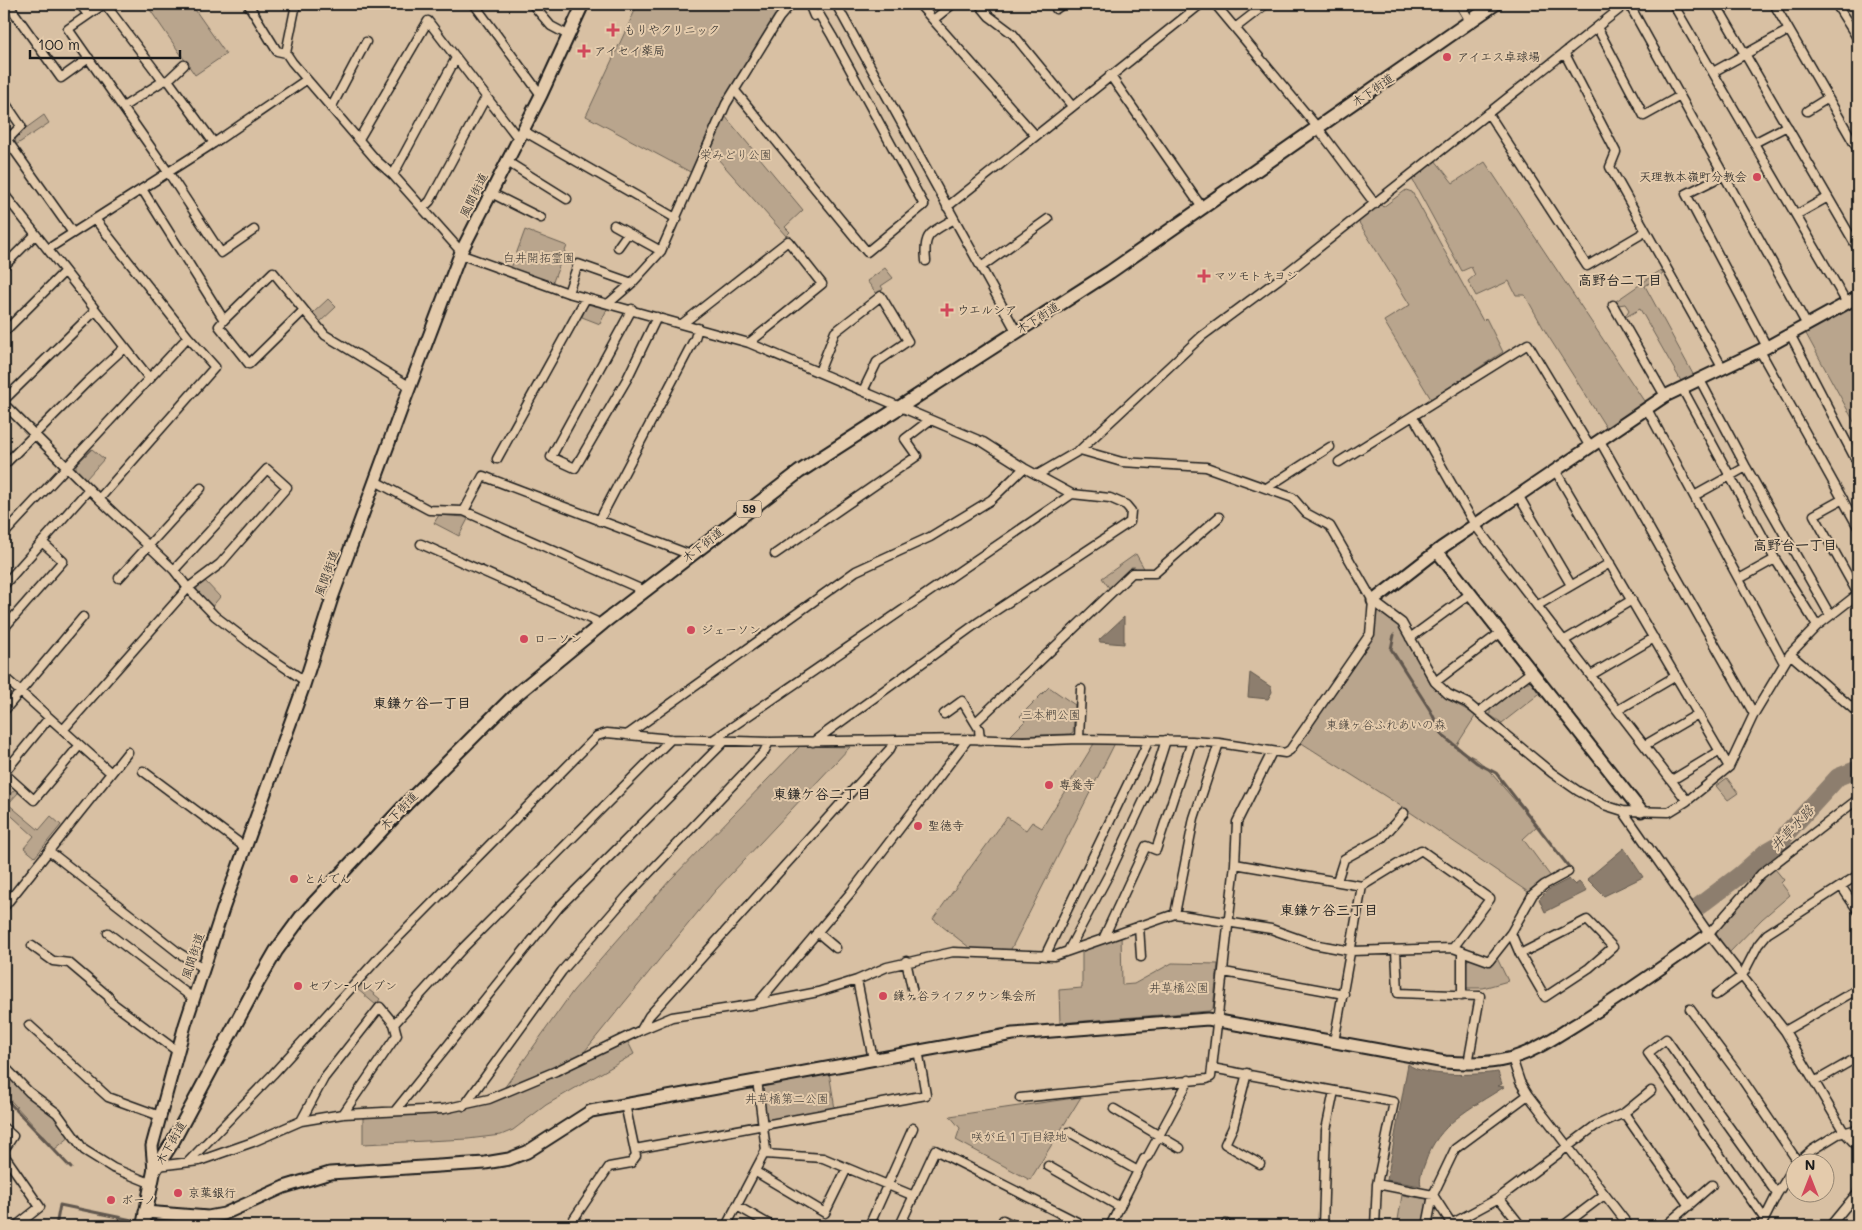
<svg xmlns="http://www.w3.org/2000/svg" width="1862" height="1230" viewBox="0 0 1862 1230" font-family="Mali,'Klee One',sans-serif">
  <style>
    .green { fill: #b9a58d; stroke: #6a6054 }
    .water { fill: #8d7e6e; stroke: #60574d }
    .lines { fill: none; stroke-linecap: round; stroke-linejoin: round }
    .stream { stroke: #60574d; stroke-width: 3 }
    .river { stroke: #8d7e6e; stroke-width: 18 }
    .street-casing { stroke: #1c1c1c; stroke-width: 11 }
    .secondary-casing { stroke: #1c1c1c; stroke-width: 15 }
    .primary-casing { stroke: #1c1c1c; stroke-width: 16 }
    .street { stroke: #e4cbac; stroke-width: 8 }
    .secondary { stroke: #e4cbac; stroke-width: 11 }
    .primary { stroke: #e4cbac; stroke-width: 12 }
    .poi-dot { fill: #d1495b; stroke: #e4cbac; stroke-width: 2 }
    .labels { text-anchor: middle; stroke-width: 4; stroke-linejoin: round; paint-order: stroke }
    .shield { fill: #e4cbac; stroke: #585047; stroke-width: 1 }
    .shield-label { font-size: 11px; font-weight: bold; fill: #1c1c1c }
    .poi-label { font-size: 12px; fill: #1c1c1c; stroke: #e4cbac; text-anchor: start }
    .street-label { font-size: 12px; fill: #1c1c1c; stroke: #e4cbac }
    .park-label { font-size: 12px; fill: #433e38; stroke: #e4cbac }
    .neighbourhood-label { font-size: 14px; font-weight: bold; fill: #1c1c1c; stroke: #e4cbac }
    .water-label { font-size: 14px; font-style: italic; fill: #443e39; stroke: #e4cbac }
  </style>
  <rect width="100%" height="100%" fill="#d8c0a3"/>
  <filter id="ink" filterUnits="userSpaceOnUse"><feTurbulence type="fractalNoise" baseFrequency=".02" numOctaves="2"/><feDisplacementMap in="SourceGraphic" scale="10" xChannelSelector="R" yChannelSelector="G"/><feConvolveMatrix kernelMatrix="1 2 1 2 8 2 1 2 1" color-interpolation-filters="sRGB"/></filter>
  <g filter="url(#ink)">
    <path class="green" d="M146,4H191L226,54L195,75Z
      M638,4H787L776,17L694,174L586,116Z
      M44,115L49,123L16,145L15,136Z
      M725,116L803,210L785,227L790,232L786,236L710,150Z
      M1435,160L1453,183L1485,162L1644,401L1643,405L1607,429L1545,331L1525,295H1516L1509,281L1476,296L1468,281L1475,275L1471,267L1462,271L1412,179Z
      M1406,190L1412,192L1483,321L1486,318L1503,352L1431,399L1384,321L1410,305L1358,221L1379,203L1383,207Z
      M525,230L567,246L552,284L510,271Z
      M885,268L893,278L881,286L883,289L877,294L867,281Z
      M1661,270L1663,274L1645,286L1694,376L1681,381L1640,309L1624,318L1629,310L1625,304L1618,305L1616,301Z
      M328,299L336,307L320,322L313,313Z
      M587,304L607,309L600,324L582,317Z
      M1855,304L1858,310V429L1805,332Z
      M92,449L104,459L86,479L76,469V465Z
      M439,515L464,517L468,519L459,536L434,523Z
      M1136,554L1145,570H1135V567H1131V570L1110,589L1102,578Z
      M205,581L220,597L211,608L197,591V587Z
      M1377,607L1399,626L1431,685L1445,698L1476,715L1455,748L1475,758L1485,766L1537,826L1523,839L1551,877L1531,894L1407,810L1300,742L1372,639Z
      M1526,682H1531L1539,694L1502,723L1490,715V710Z
      M1049,687L1075,705L1073,732L1070,734L1010,736L1025,721L1020,716Z
      M1095,742L1115,743L1010,951L970,948L933,919L1007,817L1026,830L1032,822L1042,828Z
      M800,746L850,747L715,891L580,1057L502,1091L573,991L670,880Z
      M1727,778L1738,793L1728,800L1716,786Z
      M15,789L19,792L8,804L39,830L51,816L61,825L35,857L24,848L34,836L4,809V801Z
      M1775,869L1784,880L1781,883L1790,895L1762,919L1729,953L1715,932L1748,892Z
      M1121,934L1122,985L1134,984L1172,963L1218,964L1213,1008L1209,1011L1060,1023L1059,990L1082,988V950Z
      M1497,958L1508,981L1483,988H1465V961L1471,959L1491,966Z
      M362,984L380,999L376,1005L357,989Z
      M627,1040L634,1054L546,1105L513,1130L501,1135L468,1139L363,1144V1116L447,1111L471,1107L498,1099Z
      M4,1067L52,1112L71,1136L55,1149L4,1093Z
      M829,1072L835,1109L770,1121L767,1119L761,1087L764,1084Z
      M1081,1097L1030,1180L956,1140L960,1128L950,1116Z
      M1402,1195L1427,1199L1429,1202L1423,1226H1397Z"/>
    <path class="water" d="M1124,617V644L1100,642L1099,640Z
      M1250,673L1271,687L1272,692L1268,699L1248,697Z
      M1624,848L1643,877L1604,896L1587,879Z
      M1569,879L1575,885L1579,882L1587,891L1545,912L1539,899L1548,890Z
      M1408,1064C1424,1078 1477,1075 1498,1072L1502,1084L1498,1086L1504,1087C1470,1109 1438,1123 1425,1163C1422,1171 1419,1177 1421,1186L1387,1180Z"/>
    <g class="lines">
      <path class="stream" d="M1394,635L1391,649L1430,710L1443,736L1477,763L1496,773L1569,867
        M4,1097L71,1168
        M56,1226L60,1205L132,1220"/>
      <path class="river" d="M1699,906L1740,875L1766,852L1780,844L1786,834L1838,777L1858,769"/>
      <g class="street-casing">
        <path id="street" d="M8,4L61,78L89,58
          M80,4L88,15
          M104,4L68,29L168,172L221,253L254,230
          M105,4L163,81L168,80L214,143
          M248,4L277,51L286,53
          M296,4L286,53L292,62L377,161L393,175L465,256L568,293L749,343L983,442L1024,468L1072,494L1110,498L1126,505L1131,511L1130,522L980,621L813,742
          M474,4L541,95
          M532,4L551,26L568,35
          M836,4L1016,331
          M919,4L1035,135
          M979,4L989,16L1013,34L1072,106
          M1215,4L1318,128L1375,204
          M1460,4L1470,21
          M1629,4L1807,325
          M1673,4L1847,303
          M1716,4L1858,249
          M1774,4L1858,150
          M1836,4L1858,39
          M1056,9L1063,4
          M933,20L953,4
          M1597,27L1644,116L1680,96
          M1235,28L1266,4
          M1565,54L1616,152L1610,167L1723,369
          M1713,72L1789,30
          M1110,75L1203,209
          M168,80L184,65
          M736,92L867,252L924,205L832,36L819,14L814,16L809,4
          M4,101L21,126L7,140L73,233
          M123,107L163,81
          M331,108L366,42
          M1807,111L1828,98
          M1488,113L1587,266L1645,232
          M522,130L677,219
          M359,139L428,21L518,138
          M1754,143L1787,126
          M506,161L567,199
          M393,175L456,58
          M1724,175L1686,194L1767,347
          M142,189L224,320L219,326L249,364L304,310L273,272L224,320
          M491,193L541,218
          M4,194L150,379
          M947,207L1201,4
          M423,208L430,201L486,97
          M1796,215L1828,197
          M95,219L188,337L215,367L99,499
          M614,225L661,251
          M618,247L628,233
          M48,249L214,143L306,80
          M926,261C923,232 931,233 954,219
          M4,266L35,235
          M981,267L1048,219
          M568,293L578,264L632,283
          M609,303L632,283L661,251L726,104L779,18L791,4
          M1613,305L1665,396
          M632,309L551,457L575,468L627,379L657,317
          M304,310L325,335L409,386
          M682,324L788,241L822,284L749,343
          M4,332L64,272
          M1790,334L1858,464
          M1760,351L1858,527
          M819,372L835,332L881,296L908,341L877,362L863,391
          M1700,380L1746,467L1830,615
          M1682,388L1775,559L1817,626
          M4,400L95,311
          M4,404L99,499L174,570L188,588L215,616L259,650L305,681
          M1647,409L1784,663
          M1413,416L1475,525L1687,801
          M1600,441L1754,714
          M1080,450L1122,462L1206,467L1293,498L1306,513L1330,526L1373,601L1402,623L1435,682L1448,694L1467,703L1552,773L1578,791L1604,805L1623,811L1669,812L1687,801L1729,767L1754,714L1790,654L1817,626L1858,594
          M497,459L586,298
          M1339,462L1528,344L1590,447
          M4,465L88,381L124,348
          M1555,470L1729,767
          M1037,475L1080,450L1202,336L1279,279L1626,4
          M375,481L429,510L464,511L645,591
          M1268,487L1330,447
          M1518,495L1571,585
          M1694,496L1746,467
          M1843,499L1814,515L1858,594
          M464,511L483,476L691,555
          M599,521L695,338L698,328
          M4,534L188,337
          M421,544L595,621L599,627
          M775,554L917,456L905,439L930,420
          M119,578L201,488
          M1739,579L1775,559
          M4,585L89,489
          M1538,605L1610,563
          M4,628L63,561L42,542
          M1410,638L1470,594
          M1565,640L1632,600
          M1790,654L1858,713
          M1591,675L1654,638
          M4,677L111,773
          M1435,682L1500,633
          M1618,710L1676,676
          M4,711L83,617
          M1479,712L1531,672
          M944,714L962,701L979,729L980,740
          M976,722L1132,573H1155L1219,517
          M63,730L188,588L220,564L287,487L267,469L174,570
          M627,735L856,571L930,537L991,500L1024,468
          M1079,739L1081,689
          M713,740L1072,494
          M1645,745L1698,714
          M143,771L246,848
          M4,773L34,800L79,746
          M4,773L49,718
          M1672,780L1720,751
          M1623,811L1709,934L1785,1031L1844,1132L1858,1147
          M49,851L179,953L203,968
          M1235,864L1362,886L1421,850L1490,899L1453,948
          M1337,881L1344,859L1382,838L1404,813
          M1841,886L1858,875
          M4,907L128,752
          M1175,914L1194,818L1219,743
          M1139,926L1141,957
          M817,932L836,948
          M108,933L194,999
          M1511,933L1520,954L1545,997L1589,968L1613,947L1587,920L1520,954
          M1709,934L1761,874L1858,799
          M1104,937L1146,846L1156,850L1192,741
          M32,946L53,961L69,963L108,996L111,1002L177,1051
          M1069,949L1109,874L1153,781L1166,740
          M1396,950L1398,993L1480,996L1468,1064
          M1462,951V996
          M1045,956L1149,740
          M906,961L913,993
          M1224,972L1344,994
          M857,980L873,1059
          M1716,995L1742,976L1758,945L1767,934L1841,886L1858,911
          M757,1004L852,891L968,739
          M1690,1009L1742,1079L1798,1162
          M29,1025L108,1097L160,1116
          M641,1030L649,1016L890,749L894,741
          M1785,1031L1858,989
          M1334,1042L1362,886
          M1512,1058L1520,1082L1528,1095L1629,1226
          M4,1066L29,1092L57,1113L84,1150L113,1168L150,1183
          M1212,1068L1394,1102L1377,1184L1375,1226
          M1247,1073L1233,1127L1225,1144L1260,1164
          M1816,1081L1858,1057
          M1020,1098L1207,1079L1211,1077L1235,864L1237,822L1272,752
          M464,1106L562,971L629,894L764,752L769,742
          M1114,1109L1180,1148
          M395,1111L559,907L725,741
          M1624,1113L1689,1206
          M343,1114L397,1035L394,1024
          M301,1121L324,1078L380,1007L394,1024L463,948L671,739
          M4,1128L13,1136L4,1150
          M1069,1132L1138,1171
          M635,1149L926,1095L918,1050
          M765,1154L823,1158L914,1196
          M4,1155L40,1207L16,1226
          M188,1162L273,1074L383,953L597,736L607,733L671,739L769,742L968,739L1023,741L1079,739L1192,741L1219,743L1285,753L1290,750L1370,634L1373,601
          M1798,1162L1812,1150L1838,1134L1858,1129
          M157,1166L199,1161L253,1142L301,1121L343,1114L444,1109L489,1099L556,1071L641,1030L672,1017L757,1004L818,992L857,980L887,967L953,952L1054,956L1175,914L1271,929L1313,944L1351,951L1453,948L1489,961L1511,933L1533,894L1544,885L1568,872
          M1048,1166L1120,1207
          M756,1172L825,1213L847,1168
          M1377,1184L1433,1195L1453,1226
          M1499,1198L1521,1226
          M737,1206L772,1226
          M1764,1218L1648,1053L1666,1039L1777,1194
          M1003,1220L1015,1226
          M1451,1224L1499,1198L1595,1126L1624,1113L1651,1091
          M569,1226L609,1167L631,1163L636,1156L625,1104
          M726,1226L766,1150L757,1080
          M869,1226L913,1128
          M912,1226L902,1221L935,1150L1085,1226
          M1110,1226L1144,1159L1148,1156L1189,1080
          M1225,1226L1226,1224
          M1323,1226L1326,1130L1334,1091
          M1427,1226L1433,1195L1455,1149L1528,1095
          M1563,1226L1604,1195
          M1665,1226L1712,1185
          M1761,1226L1777,1194L1794,1167
          M1830,1226L1858,1192"/>
      </g>
      <g class="secondary-casing">
        <path id="secondary" d="M1437,551L1641,811
          M1373,601L1441,548L1665,396L1767,347L1858,297
          M154,1171L152,1146L185,1025L223,909L303,688L332,598L401,410L461,252L541,95L583,4
          M145,1212L208,1217L224,1214L284,1187L330,1173L485,1163L509,1159L527,1152L591,1111L1013,1034L1208,1019L1445,1062C1468,1064 1489,1064 1512,1058C1533,1052 1552,1039 1570,1028C1618,999 1663,967 1709,934"/>
      </g>
      <g class="primary-casing">
        <path id="primary" d="M143,1226L154,1171L172,1143L258,982L276,951L301,917L407,803L512,698L603,623L799,472L1110,272L1495,4"/>
      </g>
      <use href="#street" class="street"/>
      <use href="#secondary" class="secondary"/>
      <use href="#primary" class="primary"/>
    </g>
  </g>
  <g class="poi-dot">
    <path d="M610.5 22.5h5v5h5v5h-5v5h-5v-5h-5v-5h5z"/>
    <path d="M581.5 43.5h5v5h5v5h-5v5h-5v-5h-5v-5h5z"/>
    <circle cx="1447" cy="57" r="5"/>
    <circle cx="1757" cy="177" r="5"/>
    <path d="M1201.5 268.5h5v5h5v5h-5v5h-5v-5h-5v-5h5z"/>
    <path d="M944.5 302.5h5v5h5v5h-5v5h-5v-5h-5v-5h5z"/>
    <circle cx="691" cy="630" r="5"/>
    <circle cx="524" cy="639" r="5"/>
    <circle cx="1049" cy="785" r="5"/>
    <circle cx="918" cy="826" r="5"/>
    <circle cx="294" cy="879" r="5"/>
    <circle cx="298" cy="986" r="5"/>
    <circle cx="883" cy="996" r="5"/>
    <circle cx="178" cy="1193" r="5"/>
    <circle cx="111" cy="1200" r="5"/>
  </g>
  <g class="labels">
    <rect class="shield" x="736.5" y="500.5" width="25" height="17" rx="4"/>
    <g class="shield-label">
      <text x="749" y="513">59</text>
    </g>
    <g class="poi-label">
      <text x="624" y="34">もりやクリニック</text>
      <text x="594" y="55">アイセイ薬局</text>
      <text x="1457" y="61">アイエス卓球場</text>
      <text x="1747" y="181" text-anchor="end">天理教本嶺町分教会</text>
      <text x="1214" y="280">マツモトキヨシ</text>
      <text x="957" y="314">ウエルシア</text>
      <text x="701" y="634">ジェーソン</text>
      <text x="534" y="643">ローソン</text>
      <text x="1059" y="789">専養寺</text>
      <text x="928" y="830">聖徳寺</text>
      <text x="304" y="883">とんでん</text>
      <text x="308" y="990">セブン-イレブン</text>
      <text x="893" y="1000">鎌ヶ谷ライフタウン集会所</text>
      <text x="188" y="1197">京葉銀行</text>
      <text x="121" y="1204">ボーノ</text>
    </g>
    <g class="street-label">
      <text transform="translate(1373 90) rotate(-35)" y="4">木下街道</text>
      <text transform="translate(474 195) rotate(-64)" y="4">風間街道</text>
      <text transform="translate(1038 318) rotate(-32)" y="4">木下街道</text>
      <text transform="translate(703 545) rotate(-38)" y="4">木下街道</text>
      <text transform="translate(327 573) rotate(-70)" y="4">風間街道</text>
      <text transform="translate(399 811) rotate(-46)" y="4">木下街道</text>
      <text transform="translate(193 956) rotate(-72)" y="4">風間街道</text>
      <text transform="translate(171 1143) rotate(-60)" y="4">木下街道</text>
    </g>
    <g class="park-label">
      <text x="736" y="159">栄みどり公園</text>
      <text x="539" y="262">白井開拓霊園</text>
      <text x="1051" y="719">三本椚公園</text>
      <text x="1386" y="729">東鎌ヶ谷ふれあいの森</text>
      <text x="1179" y="992">井草橋公園</text>
      <text x="787" y="1103">井草橋第二公園</text>
      <text x="1019" y="1141">咲が丘１丁目緑地</text>
    </g>
    <g class="neighbourhood-label">
      <text x="1620" y="285">高野台二丁目</text>
      <text x="1795" y="550">高野台一丁目</text>
      <text x="422" y="708">東鎌ケ谷一丁目</text>
      <text x="822" y="799">東鎌ケ谷二丁目</text>
      <text x="1329" y="915">東鎌ケ谷三丁目</text>
    </g>
    <g class="water-label">
      <text transform="translate(1792 828) rotate(-47)" y="5">井草水路</text>
    </g>
  </g>
  <rect width="1862" height="1230" fill="none" stroke="#e4cbac" stroke-width="20"/>
  <rect x="10" y="10" width="1842" height="1210" fill="none" stroke="#1c1c1c" stroke-width="2" filter="url(#ink)"/>
  <g transform="translate(1810 1178)"><circle r="24" fill="#e4cbac" stroke="#948572"/>
  <path d="M0-4L9 19L0 12L-9 19Z" fill="#d1495b"/>
  <text y="-8" font-size="14" font-weight="bold" text-anchor="middle" fill="#1c1c1c">N</text>
  </g>
  <path d="M30 50v8h150v-8" fill="none" stroke="#1c1c1c" stroke-width="2.5"/>
  <text x="38" y="50" font-size="15" fill="#1c1c1c" stroke="#e4cbac" stroke-width="4" paint-order="stroke">100 m</text>
</svg>
